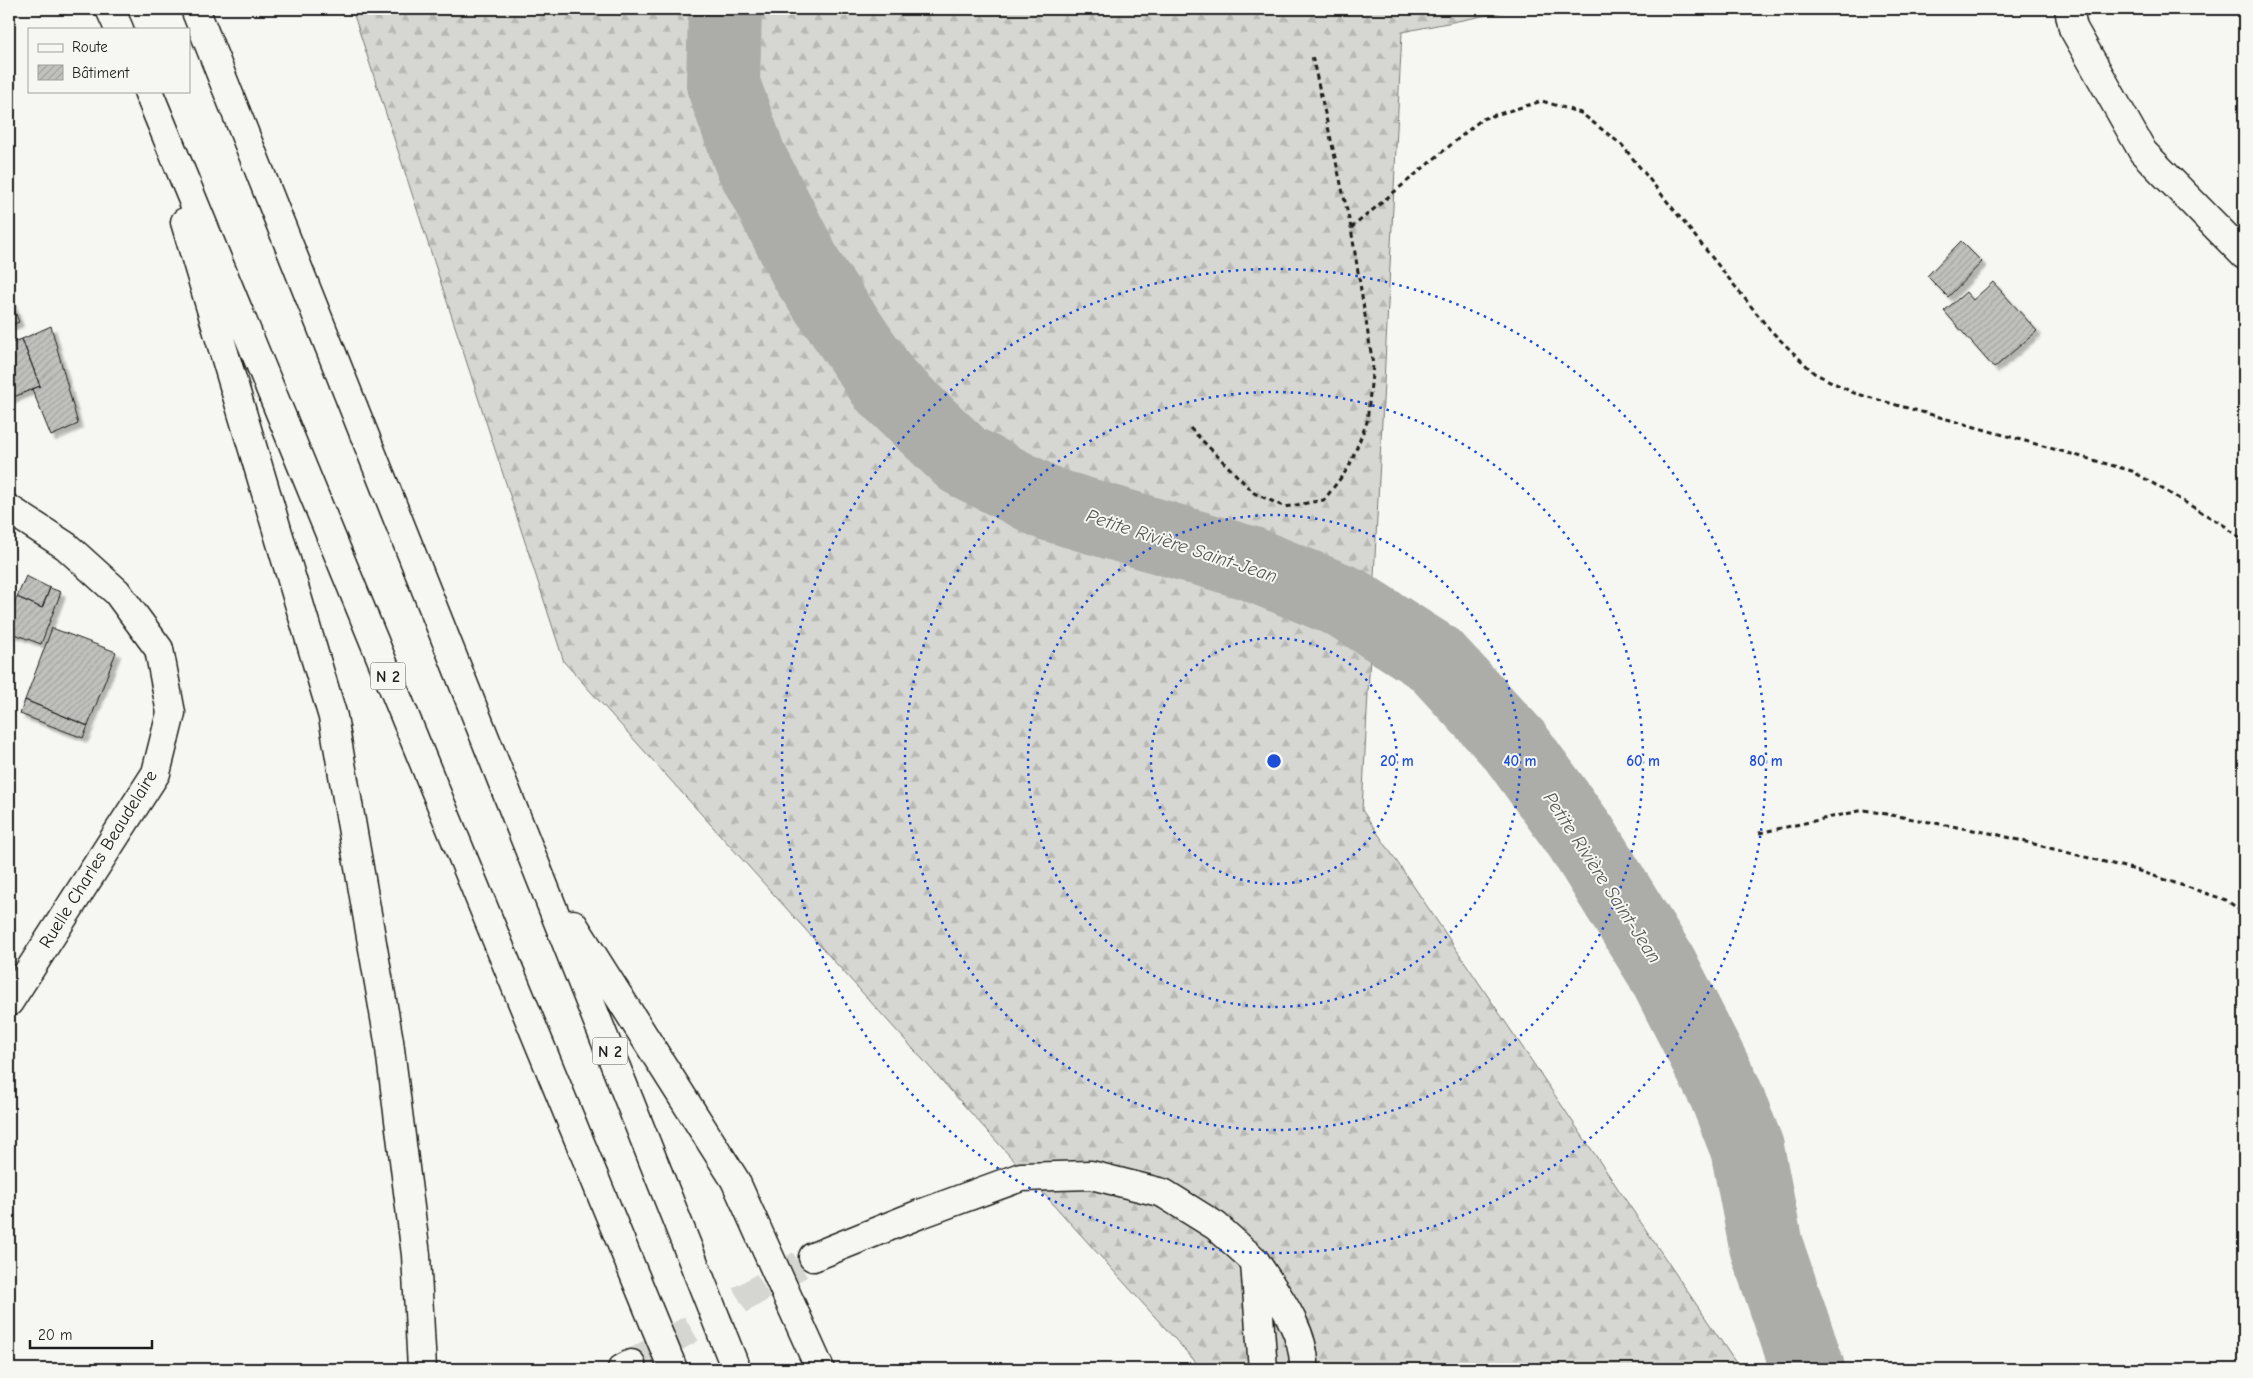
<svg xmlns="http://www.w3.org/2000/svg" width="2253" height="1378" viewBox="0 0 2253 1378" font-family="'Comic Neue',sans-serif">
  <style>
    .forest { fill: url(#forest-firs); stroke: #797977 }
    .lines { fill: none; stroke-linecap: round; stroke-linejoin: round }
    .river { stroke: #acaca9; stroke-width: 74 }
    .building { fill: url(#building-hatch); stroke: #1c1c1c; filter: url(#shadow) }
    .secondary-tunnel { stroke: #d5d5d2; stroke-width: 28; stroke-dasharray: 28 14; stroke-linecap: butt }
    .minor-casing { stroke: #1c1c1c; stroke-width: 31 }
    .tertiary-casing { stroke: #1c1c1c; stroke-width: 31 }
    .secondary-casing { stroke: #1c1c1c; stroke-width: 31 }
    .trunk-casing { stroke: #1c1c1c; stroke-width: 31 }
    .path { stroke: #1c1c1c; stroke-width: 3; stroke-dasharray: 5 4; stroke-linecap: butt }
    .minor { stroke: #f6f6f2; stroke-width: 28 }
    .tertiary { stroke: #f6f6f2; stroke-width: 28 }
    .secondary { stroke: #f6f6f2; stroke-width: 28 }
    .trunk { stroke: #f6f6f2; stroke-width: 28 }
    .ring { fill: none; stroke: #1d4ed8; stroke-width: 2.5; stroke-dasharray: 2.5 5 }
    .labels { text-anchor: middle; stroke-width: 4; stroke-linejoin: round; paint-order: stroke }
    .shield { fill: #f6f6f2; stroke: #5d5d5c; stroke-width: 1 }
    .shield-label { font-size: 16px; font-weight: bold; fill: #1c1c1c }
    .street-label { font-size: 18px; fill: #1c1c1c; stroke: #f6f6f2 }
    .water-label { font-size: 19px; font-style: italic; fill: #565654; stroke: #f6f6f2 }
    .centre { fill: #1d4ed8; stroke: #f6f6f2; stroke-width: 2.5 }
    .ring-label { font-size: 15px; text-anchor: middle; font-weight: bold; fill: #1d4ed8; stroke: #f6f6f2; stroke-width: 4; stroke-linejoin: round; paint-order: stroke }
  </style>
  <defs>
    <pattern id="forest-firs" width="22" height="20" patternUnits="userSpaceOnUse" patternTransform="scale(1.25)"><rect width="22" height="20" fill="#d6d6d2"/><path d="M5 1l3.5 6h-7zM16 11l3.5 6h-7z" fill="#b7b7b4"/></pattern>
    <pattern id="building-hatch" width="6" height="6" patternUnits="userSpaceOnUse" patternTransform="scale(1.25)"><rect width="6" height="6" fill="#c0c0bd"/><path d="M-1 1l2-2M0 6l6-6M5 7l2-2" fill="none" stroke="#a4a4a2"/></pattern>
    <filter id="shadow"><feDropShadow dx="4.5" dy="4.5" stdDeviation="1" flood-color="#0004"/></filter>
  </defs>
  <rect width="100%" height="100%" fill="#f6f6f2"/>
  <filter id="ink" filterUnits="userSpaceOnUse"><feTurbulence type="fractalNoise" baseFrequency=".02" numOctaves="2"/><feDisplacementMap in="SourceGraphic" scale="10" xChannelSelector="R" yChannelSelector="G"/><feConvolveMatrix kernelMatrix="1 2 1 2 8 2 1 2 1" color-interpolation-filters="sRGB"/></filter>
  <g filter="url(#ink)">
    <path class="forest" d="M352,9H1518L1402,32L1362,810L1740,1369H1202L564,662Z"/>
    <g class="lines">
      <path class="river" d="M725,9L723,84L750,159L808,272L885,385L963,460L1049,504L1249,563L1347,603L1435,659L1515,746L1581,837L1662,968L1725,1092L1747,1148L1766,1246L1808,1369"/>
    </g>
    <path class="building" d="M1961,241L1982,262L1948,297L1927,276Z
      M1993,282L2037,331L1994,368L1944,311L1966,292L1973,300Z
      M9,296L19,322L9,326Z
      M51,326L78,424L51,436L32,389L40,386L22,339Z
      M22,339L40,386L9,399V344Z
      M26,576L50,588L42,608L17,597Z
      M50,588L61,592L41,644L9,632V619L17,597L42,608Z
      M52,628L116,652L88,726L25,700Z
      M25,700L88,726L83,738L20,714Z"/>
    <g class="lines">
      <path class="secondary-tunnel" d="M631,1364L813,1257"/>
      <g class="minor-casing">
        <path id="minor" d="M9,509L66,546L117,592L159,649L171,713L156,773L9,1002"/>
      </g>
      <g class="tertiary-casing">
        <path id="tertiary" d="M2069,9L2073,28L2143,152L2244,255"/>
      </g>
      <g class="secondary-casing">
        <path id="secondary" d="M813,1257L920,1214L1021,1177L1091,1175L1163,1193L1216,1226L1255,1261
          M622,1369L631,1364"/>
      </g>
      <g class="trunk-casing">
        <path id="trunk" d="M110,9L119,29
          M195,9L736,1369
          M148,91L673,1369
          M185,222L333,717L389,1041L416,1255L422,1369
          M573,924L735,1180L820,1369
          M1255,1261C1275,1292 1306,1331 1304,1369
          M1255,1263L1263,1369"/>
      </g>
      <path class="path" d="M1351,228L1482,119L1542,101L1581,113L1622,145L1770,330L1814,373L1854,393L2132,471L2225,526L2244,542
        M1190,428L1254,493L1285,507L1324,500L1349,467L1367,422L1373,365L1351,228L1312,56
        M1759,833L1864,810L1995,834L2136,870L2226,900L2244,913"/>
      <use href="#minor" class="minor"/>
      <use href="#tertiary" class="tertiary"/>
      <use href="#secondary" class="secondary"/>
      <use href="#trunk" class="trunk"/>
    </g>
  </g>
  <g class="ring">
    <circle cx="1274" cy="761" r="123"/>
    <circle cx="1274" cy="761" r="246"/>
    <circle cx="1274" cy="761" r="369"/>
    <circle cx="1274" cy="761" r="492"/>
  </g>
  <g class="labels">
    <g class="shield">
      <rect x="370.5" y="662.5" width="35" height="27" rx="4"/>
      <rect x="592.5" y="1037.5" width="35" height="27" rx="4"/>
    </g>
    <g class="shield-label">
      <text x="388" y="682">N 2</text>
      <text x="610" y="1057">N 2</text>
    </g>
    <g class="street-label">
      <text transform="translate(98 859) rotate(-58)" y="6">Ruelle Charles Beaudelaire</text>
    </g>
    <g class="water-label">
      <text transform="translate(1182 545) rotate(18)" y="7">Petite Rivière Saint-Jean</text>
      <text transform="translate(1603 877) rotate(57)" y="7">Petite Rivière Saint-Jean</text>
    </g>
  </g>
  <circle cx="1274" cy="761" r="8" class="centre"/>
  <g class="ring-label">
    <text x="1397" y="766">20 m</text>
    <text x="1520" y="766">40 m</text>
    <text x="1643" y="766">60 m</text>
    <text x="1766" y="766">80 m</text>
  </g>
  <rect width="2253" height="1378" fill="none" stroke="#f6f6f2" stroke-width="30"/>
  <rect x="15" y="15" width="2223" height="1348" fill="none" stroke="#1c1c1c" stroke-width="2" filter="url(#ink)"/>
  <rect x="28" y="28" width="162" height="65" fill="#f6f6f2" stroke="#9f9f9c"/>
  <rect x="38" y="44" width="25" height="8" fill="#f6f6f2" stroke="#9f9f9c"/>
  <text x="72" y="52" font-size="15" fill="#1c1c1c">Route</text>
  <rect x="38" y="65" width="25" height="15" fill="url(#building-hatch)" stroke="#9f9f9c"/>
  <text x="72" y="78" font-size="15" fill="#1c1c1c">Bâtiment</text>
  <path d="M30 1340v8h122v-8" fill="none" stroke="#1c1c1c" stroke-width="2.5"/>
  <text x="38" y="1340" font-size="15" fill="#1c1c1c" stroke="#f6f6f2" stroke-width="4" paint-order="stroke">20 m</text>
</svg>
